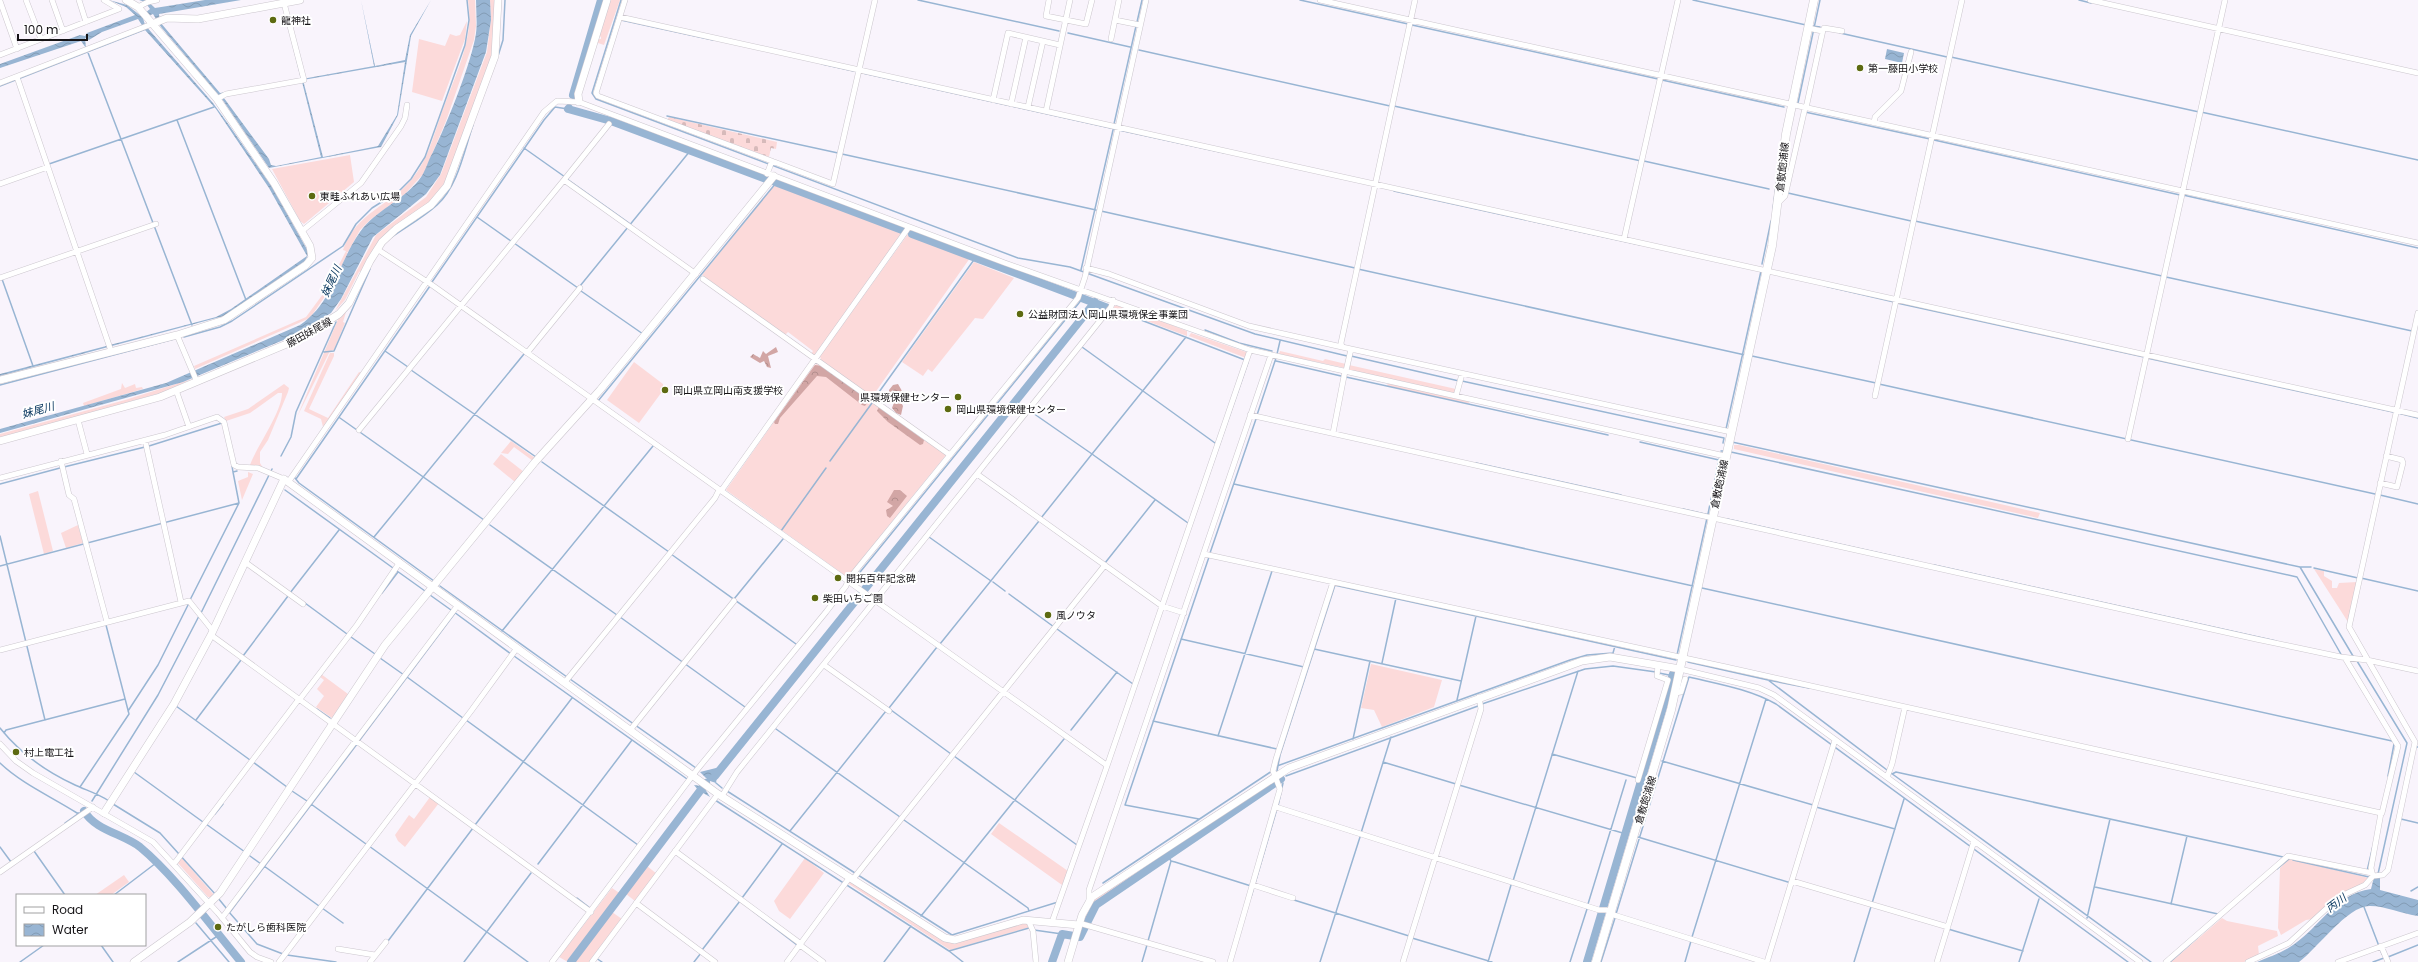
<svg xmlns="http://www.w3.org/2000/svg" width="2418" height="962" viewBox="0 0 2418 962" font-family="Poppins,'Noto Sans JP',sans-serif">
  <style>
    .grass { fill: #fcdada }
    .forest { fill: url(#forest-crowns) }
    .cemetery { fill: url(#cemetery-stones) }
    .water { fill: url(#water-waves); fill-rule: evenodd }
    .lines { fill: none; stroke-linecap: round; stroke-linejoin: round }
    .stream { stroke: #98b5d3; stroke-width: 1.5 }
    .river { stroke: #98b5d3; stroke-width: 8 }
    .street-casing { stroke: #ccc7ce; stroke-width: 6 }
    .secondary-casing { stroke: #ccc7ce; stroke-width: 8 }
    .primary-casing { stroke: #ccc7ce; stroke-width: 9 }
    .street { stroke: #fff; stroke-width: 5 }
    .secondary { stroke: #fff; stroke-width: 7 }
    .primary { stroke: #fff; stroke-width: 8 }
    .poi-dot { fill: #5d6a11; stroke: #fff; stroke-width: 1.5 }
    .labels { text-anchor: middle; stroke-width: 4; stroke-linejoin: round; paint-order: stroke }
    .poi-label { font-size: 10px; fill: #151316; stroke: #fff; text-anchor: start }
    .street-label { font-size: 10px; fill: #151316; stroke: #fff }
    .water-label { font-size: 11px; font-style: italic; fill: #0b3960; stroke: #fff }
  </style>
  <defs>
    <pattern id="forest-crowns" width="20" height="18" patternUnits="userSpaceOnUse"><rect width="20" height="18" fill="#d2a6a5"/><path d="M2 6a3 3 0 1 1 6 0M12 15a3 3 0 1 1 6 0" fill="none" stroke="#b38e8d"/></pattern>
    <pattern id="cemetery-stones" width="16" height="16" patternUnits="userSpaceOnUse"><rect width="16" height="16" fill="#fcdada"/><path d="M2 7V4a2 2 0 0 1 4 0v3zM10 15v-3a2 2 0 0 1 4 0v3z" fill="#d7baba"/></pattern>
    <pattern id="water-waves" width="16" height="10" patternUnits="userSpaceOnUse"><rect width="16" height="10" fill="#98b5d3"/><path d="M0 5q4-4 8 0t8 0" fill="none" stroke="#829bb4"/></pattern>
  </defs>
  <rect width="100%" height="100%" fill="#f9f4fc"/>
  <path class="grass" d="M468,0H475L476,26L474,40L446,121L424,173L405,194L370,220L360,230L348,252H346L348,253L330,289L310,318L195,369L194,366L306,317L326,290L346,251L343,250C356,212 390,206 412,179C428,160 434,134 442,112C450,89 461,66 466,43C470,28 470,14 468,0Z
    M490,0H494V54L445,182L432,201L390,229L363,270L359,272L345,300L335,311L376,235L426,197L441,174L487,52L491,18Z
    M610,0H620L604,45L598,43V39H601V37L599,36Z
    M467,21L465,39L442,101L412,92L419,39L445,46L450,34L456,36L460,35Z
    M350,155L354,182L304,224L300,221L272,169Z
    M775,184L904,233L816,355L811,354L813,351L788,332L785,335L702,275Z
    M908,234L970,258L872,397L821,360L820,356Z
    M974,262L1014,278L983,319L975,318L932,372L928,369L923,376L902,362Z
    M1118,304L1187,331V336L1112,308Z
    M346,312L343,322L345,323L334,350L330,351L297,417L339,317Z
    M1191,333L1246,352V358L1189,336Z
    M1280,351L1323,361L1325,359L1346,364L1345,368L1279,354Z
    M330,353H334V356L309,409L328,418L359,372L362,373L323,427L321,419L304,411Z
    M634,362L663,384L664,389L639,423L607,400Z
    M817,364L946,455L847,577L726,490L813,366Z
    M1349,365L1456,389L1454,393L1350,370Z
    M192,379L164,392L0,438V434L125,400Z
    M122,383L125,388L135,384L136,388L142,387L143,389L84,406L83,403L121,389Z
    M1388,383L1468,401L1470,404L1387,386Z
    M284,384L289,388L288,392L268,440L260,452V463L263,468L250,465C257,446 282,412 282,393H278L250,413L226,421L224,417L248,409Z
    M511,441L535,458L533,461L514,447L508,454L501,453Z
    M1734,445H1739L2040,513L2038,518L1734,449Z
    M501,454L524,472L515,482L493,464Z
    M248,472L253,474L242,500L238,481L248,477Z
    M38,491L53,551L44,554L29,494Z
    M78,525L83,543L66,548L61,533Z
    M2314,569L2324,571V576L2332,581V588H2337L2339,583L2357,582L2348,622Z
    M1371,664L1442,680L1434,707L1382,727L1374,710L1361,708Z
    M321,674L348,694L332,718L316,707L324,696L317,689L324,680L320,677Z
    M430,797L439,803L405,847L398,841L395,835L409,815L414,819Z
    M999,823L1068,871L1062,885L991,834Z
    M1189,838L1191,839L1098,901L1090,910L1084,923L1083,921L1090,904L1095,899Z
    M181,857L214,895L213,897H208L177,862Z
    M805,858L824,873L790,919L779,911L774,901Z
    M2289,859L2369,878L2367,882L2337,896L2313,919L2306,920L2281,935L2278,928L2280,868Z
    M647,866L657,874L635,901L626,894Z
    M124,875L129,882L111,895H95Z
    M850,881L950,943L1028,922L1030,927L950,950L849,884Z
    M612,888L621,894L568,962L559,957Z
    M612,912L622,919L589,962H574Z
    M2222,918L2227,921L2277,931L2278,936L2258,946L2259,955L2244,962H2171Z"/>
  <path class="forest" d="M776,347L778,352L768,356L771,368L767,367L764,361L760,363L750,357L753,354L760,358L763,351L766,354Z
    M815,365L822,366L869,400L865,406L862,405L826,377L817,376L780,418L778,424H775L774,422Z
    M898,384L902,391L898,396L903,406L901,415L896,413L892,408L895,400L889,396V390L893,385Z
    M879,407L924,440L923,444L920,445L888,422L877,411Z
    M894,490H900L907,496L890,518L887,516L886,510L893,506L887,502Z"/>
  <path class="cemetery" d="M669,117L777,142L776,149L771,148L769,157L667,120Z"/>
  <path class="water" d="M109,0L127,5L141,16L150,9L145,2L139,0H146L155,8L205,0H241L159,14L160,22L220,93L301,79L283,8L302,79L374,66L361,0L375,66L405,60L410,35L431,0L411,36L398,115L381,147L269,168L222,99L161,27L153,14L143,18L145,25L213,103L229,125L272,187L309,253L305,261L224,316L0,376V374L216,317L231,309L307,256L269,188L216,109L145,30L138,19L102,32L89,40L85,38L86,48L81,41L0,68V64L80,35L85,36L87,33L135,15L126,7ZM405,62L397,115L378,146L323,157L303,80ZM302,82L321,157L276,166L271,165L269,159L221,94Z
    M476,0H490L491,20L486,52L440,175L426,194L373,237L341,299L331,313L298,334L183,382L0,433V429L166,383L300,325C333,303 338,263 360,232C376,210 402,201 419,180C426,171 428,160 433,152C447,123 468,72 475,39C478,26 476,13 476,0Z
    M1887,49L1904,53L1902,63L1885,59Z
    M720,767L722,769L717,777L716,783L710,781L705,789L710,797L698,790L694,785L701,786L707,779L700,772Z
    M2374,877H2380V890L2418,900V916C2402,914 2386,906 2370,906C2348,905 2317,949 2299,962H2257C2269,957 2282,953 2293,945C2321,926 2335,894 2371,889Z"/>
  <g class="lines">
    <path class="stream" d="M621,0L592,93L596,99L1018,258L1070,267L1255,334L1347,356
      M918,0L1059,31
      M1300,0L1408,24
      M1693,0L1806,25
      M2079,0L2091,3
      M621,20L713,40
      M1137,22L1142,0
      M1412,25L1658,79
      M1813,26L1820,27
      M1068,33L1130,47
      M1840,33L1947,57
      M87,50L192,325
      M1139,50L1390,106
      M498,56L503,40L505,0
      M1951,57L2199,112
      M822,64L1115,129
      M1662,80L1784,107
      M0,86L146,29
      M1798,103L1820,0
      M1394,106L1641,161
      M1805,112L1930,139
      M2201,112L2418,160
      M667,116L838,153
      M177,120L246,300
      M1114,124L1136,26
      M1119,130L1225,153
      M1934,140L2180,195
      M524,148L565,177
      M842,154L1096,210
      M1644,161L1769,189
      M49,164L214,107
      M567,179L629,223
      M1394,191L1641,245
      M1788,193L1911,221
      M2183,195L2418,248
      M1773,209L1777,178
      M1101,211L1355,268
      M477,217L511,241
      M1915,221L2162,276
      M392,237C406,227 424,217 437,205C458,186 464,151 473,125
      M514,243L578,288
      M1762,264L1771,221
      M1358,269L1745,355
      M1081,270L1113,130
      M2166,277L2412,331
      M2,279L33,366
      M432,282L544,120L555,107L568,109
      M580,286L690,151
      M1825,286L1894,302
      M581,291L643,334
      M1897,303L2144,357
      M1115,310L1245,360
      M1205,330L1239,343L1272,351
      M184,337L220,327L232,321L343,246L356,224L372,208L399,191L411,179L425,157L465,45L469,20L467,0
      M1082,347L1215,443
      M385,351L408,367
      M324,352L334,351L370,269
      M1277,354L1280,341
      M1351,356L1459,381
      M1752,356L1876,383
      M2147,358L2393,412
      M1276,361L1341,376
      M411,370L536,457
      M1346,377L1608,435
      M1462,381L1724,438L1723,443
      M1879,384L2375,494
      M0,385L174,339
      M874,399L976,257
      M598,401L776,183
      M1030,411L1092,454L1186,337
      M2398,413L2418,418
      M1257,415L1276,358
      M340,418L484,520
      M1726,429L1761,271
      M1640,442L1719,460
      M1732,442L2300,567L2353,656
      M1721,451H1723
      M1731,452L2297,577L2342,656
      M281,456L291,437L296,412L336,322
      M830,461L872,403
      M542,462L669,552
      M1476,463L1621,495
      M232,466L233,472L237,471
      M64,467L149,446L222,423
      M295,478L299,483L434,581
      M296,479L430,286
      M0,484L60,468
      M1234,484L1693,586
      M285,490L393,568
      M2380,495L2418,504
      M1683,509L1709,515
      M1708,514L1719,459
      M1041,518L1092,454L1188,523
      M1727,519L1915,561
      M490,525L617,615
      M781,531L826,468
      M0,536L45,720
      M374,537L524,354
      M929,537L991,581
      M1210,553L1256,419
      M671,554L796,644
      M1105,563L1155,500
      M1934,565L2276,641
      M0,566L239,503
      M2300,567H2311
      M2314,568L2358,578
      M397,571L425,591
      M2361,578L2418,591
      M852,582L1083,298
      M993,582L1005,591
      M1334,585L1676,660
      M440,586L567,677
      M1702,588L2392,741
      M290,593L339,530
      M382,593L398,572
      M1009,594L1054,627
      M430,595L451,610
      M734,599L783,539
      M190,600L239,503L233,472
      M305,603L347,634
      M454,612L511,654
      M201,613L272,469
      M620,617L745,707
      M1057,629L1133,684
      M502,631L653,446
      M351,637L375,654
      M1181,639L1304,667
      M940,644L1039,521
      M1314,649L1461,681
      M1677,655L1707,518
      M243,656L288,596
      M514,656L687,779
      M380,658L404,675
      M2357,661L2407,743L2378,874
      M1688,662L1768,680L1887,770
      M1382,663L1396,598
      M1659,673L1669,675
      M407,677L463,718
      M1689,677C1718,684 1749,689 1776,704L2128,962
      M570,679L696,768
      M1768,680L1809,688
      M1457,700L1476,616
      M1482,704L1585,669L1613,666L1656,672
      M176,706L250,760
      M889,708L937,647
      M317,709L330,718
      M891,710L951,754
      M128,711L158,665L189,603
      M196,720L241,660
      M466,720L638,845
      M1153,721L1277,749
      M0,728C20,753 43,770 73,784C85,790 97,793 109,801
      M776,729L900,817
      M1071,730L1117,672
      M4,733L6,730L125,699
      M1218,736L1272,571
      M1353,739L1370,661
      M359,741L455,613
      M2417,747H2418
      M1552,754L1637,778
      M954,756L1077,845
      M1662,761L1813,805
      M253,762L287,787
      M1383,762L1456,784
      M0,763C22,784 52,797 77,813H81
      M1277,766L1570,660L1587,655L1613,653L1615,646
      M1277,771L1280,755L1335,585
      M134,772L203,822
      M1891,773L2151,962
      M1892,774L1896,772L2283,857
      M1286,776L1478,706
      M2388,776L2394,744
      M716,783L722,788
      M1459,785L1626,834
      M80,787L129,714L106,625
      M292,791L307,801
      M727,791L855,873
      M715,800L949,951L1029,928
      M92,801L158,695L199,616
      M113,804L160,833L216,895
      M311,804L366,844
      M1278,806L1283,783
      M1816,807L1895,829
      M215,814L223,804
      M1199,819L1125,805L1209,557
      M2401,819L2418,823
      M904,820L1028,908L1029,911
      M65,823L79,813
      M206,824L245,852
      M475,825L572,698
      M790,831L886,711
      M1361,833L1391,737
      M1638,837L1791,883
      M369,846L528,962
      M0,847L11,862
      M34,851L65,895
      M250,856L261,864
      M1168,856L1171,861L1175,862L1251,886
      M2293,860L2369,877
      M538,864L632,740
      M264,866L319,906
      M2277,869L2289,859
      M2367,871L2373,846
      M858,875L952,935L1058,902
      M1513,881L1578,671
      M1103,883L1272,771
      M2095,887L2218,914
      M2411,891L2418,887
      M114,895L156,863
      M1251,897L1276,812
      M218,898L227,909
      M577,898L590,908
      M742,898L782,844
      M1294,900L1409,936
      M1061,901L1248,362
      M1588,904L1626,780
      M2171,904L2187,836
      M2364,907L2382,954
      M322,908L343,923
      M753,911L797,945
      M229,912L257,944L283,954
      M230,912L357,744
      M1616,914L1689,677
      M921,916L1064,739
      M2087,918L2110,819
      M196,923L229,962
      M1948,929L2023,951
      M1034,930L1062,934
      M1692,937L1766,699
      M1412,938L1492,962
      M388,941L473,828
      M1148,941L1171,861
      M101,945L113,962
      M702,950L740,901
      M949,951L963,962
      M287,955L336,962
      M2388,957L2418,945
      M596,958L602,962
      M20,962L44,945
      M178,962L219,935
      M464,962L531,873
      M694,962L701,953
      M884,962L911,926
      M1142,962L1147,945
      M1320,962L1360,837
      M1488,962L1511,885
      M1570,962L1587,909
      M1601,962L1615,918
      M1685,962L1691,941
      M1854,962L1904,799
      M2019,962L2039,899
      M2170,962L2197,938
      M2373,962L2384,958"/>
    <path class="river" d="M573,95L601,0
      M569,108L568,109L611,121L766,179
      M775,182L902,230
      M912,234L1108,308
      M715,776L1095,302
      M84,811C95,830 123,834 140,847C176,877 210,925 241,962
      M571,962L706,783
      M1052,962L1062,934L1080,937L1096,905L1281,779
      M1587,962L1673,674"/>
    <g class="street-casing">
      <path id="street" d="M26,0L41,39
        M52,0L63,31
        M79,0L86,22
        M625,0L596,93L598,96L833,184L875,0
        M1049,0L1046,16L1086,24L1092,0
        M1320,0L2418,243
        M2090,0L2418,73
        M0,1L17,49
        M138,7L148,2L157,0
        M620,17L2418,415
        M1115,20L1140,25
        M1808,28L1822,31
        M1111,39L1119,0
        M0,55L119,9L104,0
        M17,77L111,351
        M0,83L152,24
        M217,99L226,94L304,80L284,3
        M993,100L1008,33L1060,45
        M1011,104L1026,37
        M1028,107L1043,41
        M1806,108L1823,30L1824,28L1842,31
        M1046,111L1070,0
        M1874,123L1875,117L1901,91L1911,52
        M767,174L772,161
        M564,180L609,124
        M0,184L48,167
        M1779,202L1785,196L1805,108
        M302,231L361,183L401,126L405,118L407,105
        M1624,239L1678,0
        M377,249L432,285L1105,764L1107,766L1052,922
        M1086,268L1109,274L1249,326L1342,347
        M0,278L156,224
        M703,279L950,455
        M177,335L197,382
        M1351,349L1731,432
        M527,353L580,288
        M1346,371L1351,349L1342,347L1341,343L1415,0
        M176,390L189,427
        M1456,396L1462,374
        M1875,396L1962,0
        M1250,415L2256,639L2341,657L2367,660L2418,671
        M78,420L87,454
        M359,430L564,180L696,274
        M1333,433L1345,371
        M2128,439L2225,0
        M145,440L181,602
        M61,461L69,495L74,499L107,622
        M977,474L1162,606L1184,613
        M0,478L165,435L217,417L224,422L234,465L238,467L258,468L284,479
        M289,481L544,112L557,101L579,102L1005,263L1250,350L1725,456
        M2380,483L2397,487L2403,463L2402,460L2386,456
        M721,491L909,227
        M1204,554L1726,667L2381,813L2371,868L2373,876
        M245,562L303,604
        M211,635L591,912
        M0,650L189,601L213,631
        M2345,658L2398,746L2382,813
        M824,665L889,711
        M1680,669L1759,688L1774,695L2140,962
        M565,682L715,498L719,490
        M1675,693L1681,692L1685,679
        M300,699L357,625L400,562
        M631,729L734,601
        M0,744L16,761L33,773L153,842L218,913L250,952L257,957L271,962
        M1107,766L1250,350
        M1887,777L1892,764L1905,707
        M1638,780L1668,680L1657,676L1658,665
        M722,796L737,772L1111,307L1113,300
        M1276,807L1599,910H1607L1614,915L1764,962
        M675,851L801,944
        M174,864L299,699
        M0,872L93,807
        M853,879L1105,565
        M1792,881L1948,927
        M1253,885L1293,898
        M1089,899V890L1271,355
        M636,903L715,962
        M222,918L458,605
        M1028,920L1033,931L1036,962
        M1079,923L1213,962
        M800,945L823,962
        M2381,946L2388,962
        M338,949L375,955
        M279,962L471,711L517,648
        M370,962L386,942
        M552,962L696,771L826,612L846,586L848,580L1078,298L1085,277L1146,0
        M592,962L718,794
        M787,962L850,877
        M1230,962L1280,789L1273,771L1276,759L1333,582
        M1403,962L1481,709L1479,697
        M1767,962L1835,740
        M1937,962L1974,841
        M2166,962L2288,856L2372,873
        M2248,962L2289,943L2339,897L2365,885L2373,876L2383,875L2388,870L2415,742L2349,627L2418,313
        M2338,962L2418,933"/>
    </g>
    <g class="secondary-casing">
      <path id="secondary" d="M152,24L167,18L198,19L300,0
        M579,102L578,94L607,0
        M0,380L177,335L224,320L306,265L312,258L310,246L274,183L217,99L138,7L126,0
        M0,441L160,397L301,338L339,314L349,303L370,261L382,242L396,229L431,205L447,186L495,56L498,0
        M104,813L174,704L211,635L284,479L718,794L945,938L955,940L1023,920L1079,925
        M134,962L190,922L220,893L385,645L535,462L600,390L774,176
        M1068,962L1082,915L1092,897L1289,768L1582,661L1610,657L1680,669"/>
    </g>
    <g class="primary-casing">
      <path id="primary" d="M1596,962L1671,710L1772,246L1786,134L1814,0"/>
    </g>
    <use href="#street" class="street"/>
    <use href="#secondary" class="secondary"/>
    <use href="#primary" class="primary"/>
  </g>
  <g class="poi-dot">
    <circle cx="273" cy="20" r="4"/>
    <circle cx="1860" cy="68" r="4"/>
    <circle cx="312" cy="196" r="4"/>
    <circle cx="1020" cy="314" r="4"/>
    <circle cx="665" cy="390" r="4"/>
    <circle cx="958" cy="397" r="4"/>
    <circle cx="948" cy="409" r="4"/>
    <circle cx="838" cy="578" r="4"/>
    <circle cx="815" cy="598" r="4"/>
    <circle cx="1048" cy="615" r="4"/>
    <circle cx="16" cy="752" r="4"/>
    <circle cx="218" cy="927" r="4"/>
  </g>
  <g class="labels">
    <g class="poi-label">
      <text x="281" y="24">龍神社</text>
      <text x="1868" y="72">第一藤田小学校</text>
      <text x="320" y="200">東畦ふれあい広場</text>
      <text x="1028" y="318">公益財団法人岡山県環境保全事業団</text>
      <text x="673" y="394">岡山県立岡山南支援学校</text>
      <text x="950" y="401" text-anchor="end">県環境保健センター</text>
      <text x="956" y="413">岡山県環境保健センター</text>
      <text x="846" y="582">開拓百年記念碑</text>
      <text x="823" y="602">柴田いちご園</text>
      <text x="1056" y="619">風ノウタ</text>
      <text x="24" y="756">村上電工社</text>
      <text x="226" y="931">たがしら歯科医院</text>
    </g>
    <g class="street-label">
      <text transform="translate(1782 167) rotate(-84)" y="4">倉敷飽浦線</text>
      <text transform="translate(309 332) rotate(-29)" y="4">藤田妹尾線</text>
      <text transform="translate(1719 484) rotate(-78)" y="4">倉敷飽浦線</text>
      <text transform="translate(1645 800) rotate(-73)" y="4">倉敷飽浦線</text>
    </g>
    <g class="water-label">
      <text transform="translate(331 281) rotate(-65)" y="4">妹尾川</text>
      <text transform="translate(38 410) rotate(-15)" y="4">妹尾川</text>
      <text transform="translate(2336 903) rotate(-37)" y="4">丙川</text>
    </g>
  </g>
  <rect x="16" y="894" width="130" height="52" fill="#ffffff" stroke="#a1a1a2"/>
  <rect x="24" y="907" width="20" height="6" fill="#ffffff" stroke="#a1a1a2"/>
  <text x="52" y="914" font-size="12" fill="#151316">Road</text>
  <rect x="24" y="924" width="20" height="12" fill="url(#water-waves)" stroke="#a1a1a2"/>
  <text x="52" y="934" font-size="12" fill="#151316">Water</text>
  <path d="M18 34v6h69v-6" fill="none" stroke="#151316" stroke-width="2"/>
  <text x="24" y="34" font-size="12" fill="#151316" stroke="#ffffff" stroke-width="3" paint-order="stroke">100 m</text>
</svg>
